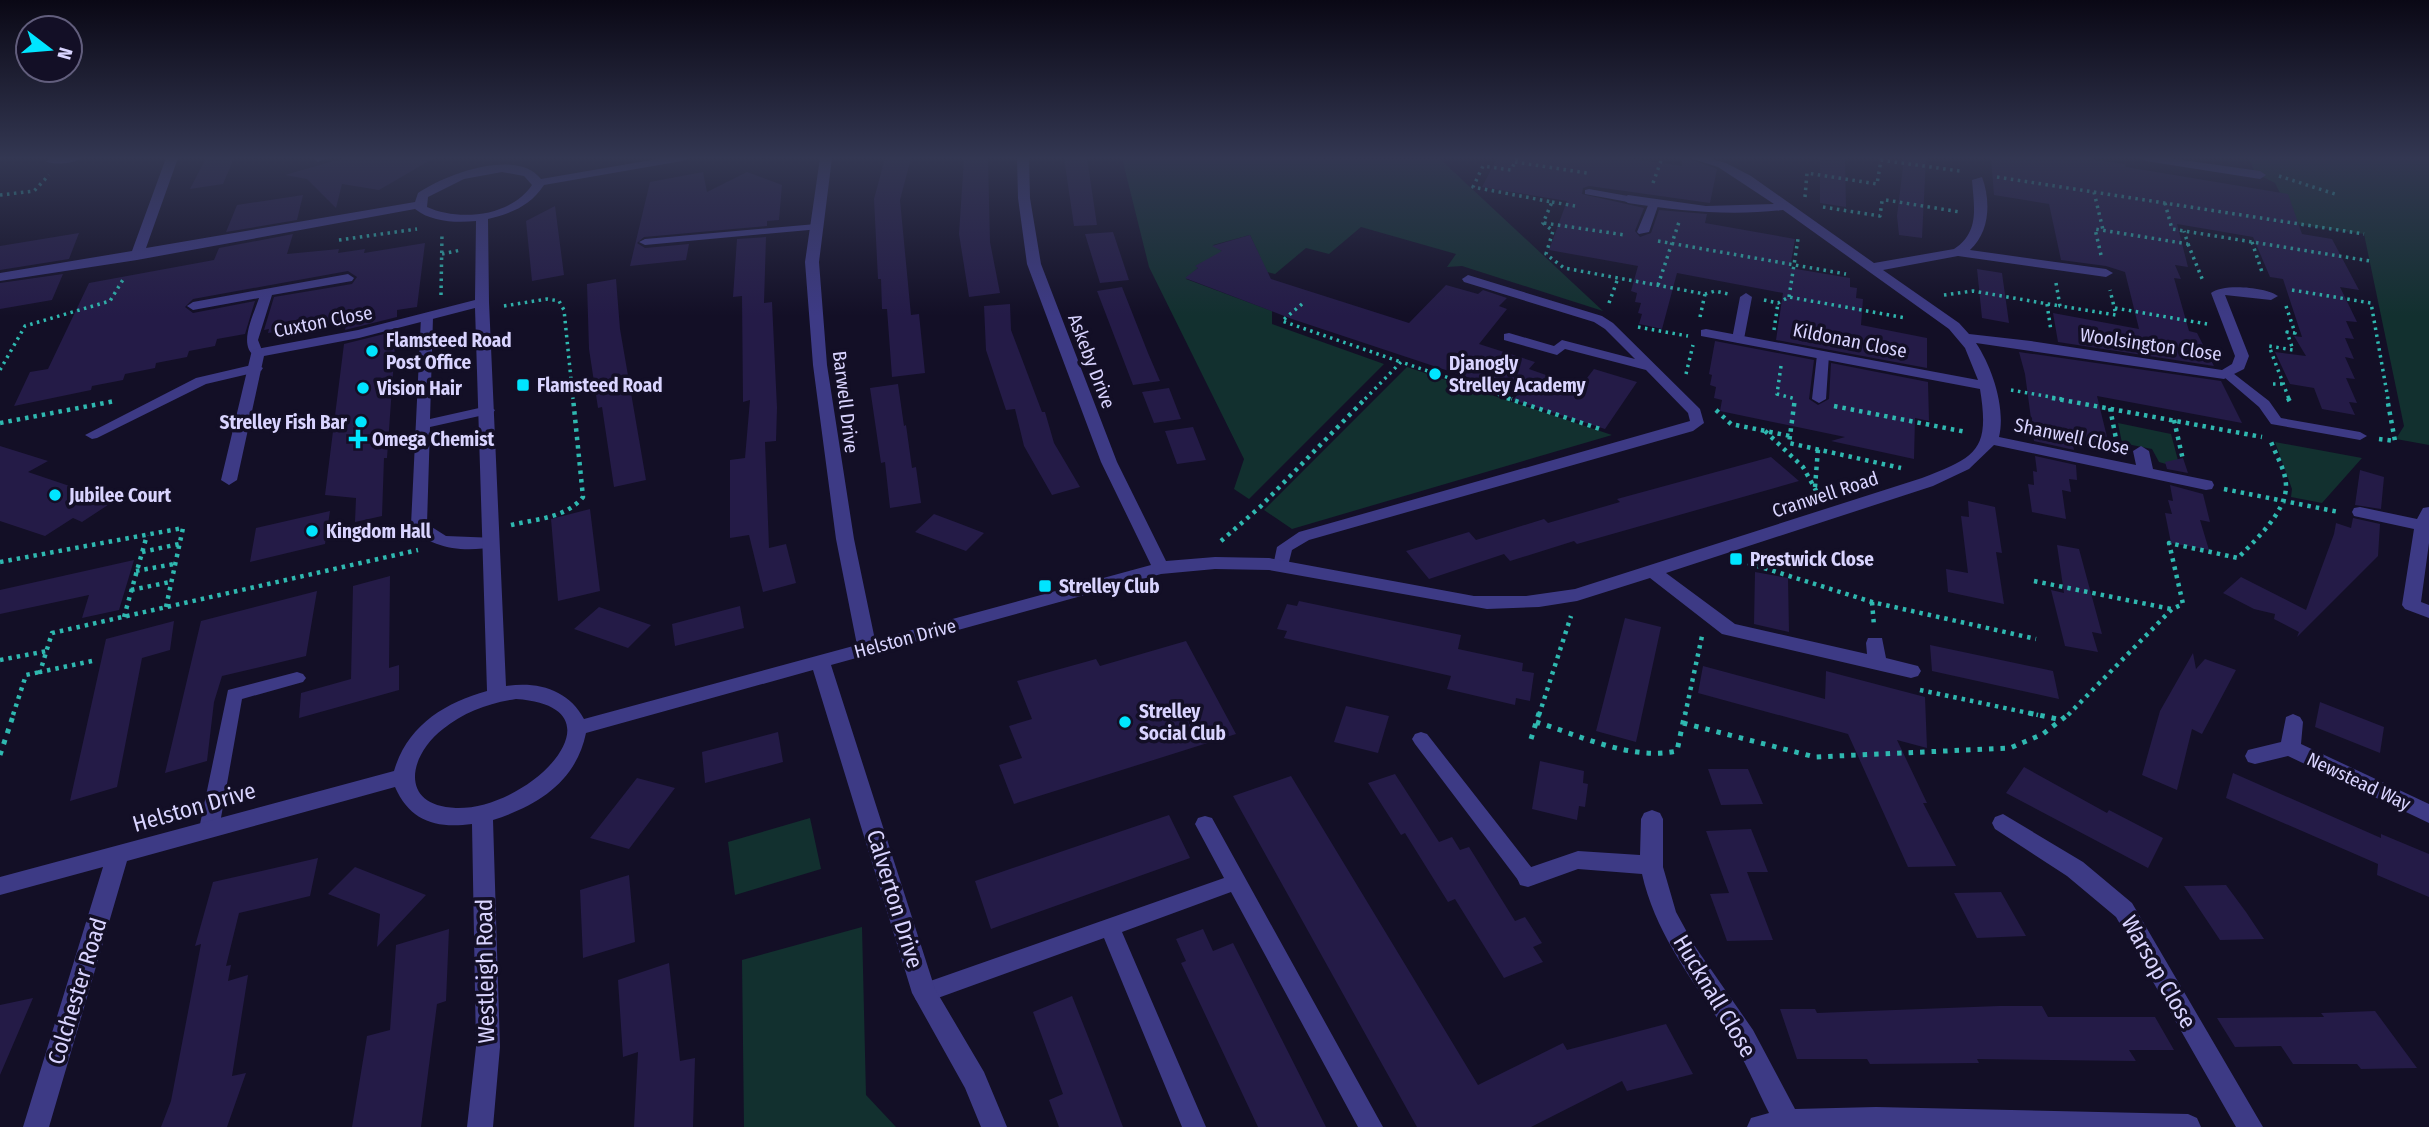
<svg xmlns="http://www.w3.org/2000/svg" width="2429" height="1127" viewBox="0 0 2429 1127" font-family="'Fira Sans Condensed',sans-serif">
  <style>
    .green { fill: #12302f }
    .building { fill: #241b47 }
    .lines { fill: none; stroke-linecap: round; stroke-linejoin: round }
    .path-far2 { stroke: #2fb8b0; stroke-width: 3.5; stroke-dasharray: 2.5 4.5; stroke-linecap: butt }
    .path-far1 { stroke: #2fb8b0; stroke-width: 4.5; stroke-dasharray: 3.5 5; stroke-linecap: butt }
    .path { stroke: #2fb8b0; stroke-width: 5; stroke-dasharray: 4.5 7; stroke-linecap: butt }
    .lane { fill: #3d3a85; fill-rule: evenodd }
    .street { fill: #3d3a85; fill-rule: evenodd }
    .poi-dot { fill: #00e5ff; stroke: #130f26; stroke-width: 2.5 }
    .labels { text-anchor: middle; stroke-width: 7; stroke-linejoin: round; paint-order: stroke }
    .street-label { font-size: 19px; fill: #d9d4ff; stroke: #130f26 }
    .poi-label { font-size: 19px; font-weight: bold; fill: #d9d4ff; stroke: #130f26; text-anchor: start }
    .near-street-label { font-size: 23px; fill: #d9d4ff; stroke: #130f26 }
  </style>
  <rect width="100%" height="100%" fill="#130f26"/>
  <path class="green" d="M1122,158L1440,159L1603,311L1462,266L1447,267L1456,254L1361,227L1329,254L1306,248L1275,274L1267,272L1250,235L1213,245L1226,254L1196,266L1198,268L1186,279L1272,311V324L1384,364L1249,499L1234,489L1244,459L1149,267Z
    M2249,158H2429V445L2396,439L2404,426L2364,234L2296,224L2275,183L2255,173Z
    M1407,367L1612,435L1292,529L1264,510Z
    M2118,423L2171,434L2180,468L2159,462L2152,449L2122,443Z
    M2275,442L2362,458L2322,503L2291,497L2292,489Z
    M810,818L821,869L735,895L728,842Z
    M862,927L866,1095L896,1127H744L742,960Z"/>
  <path class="building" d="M206,158H234L223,184L190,189Z
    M344,158H434L379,190L342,184L336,208L307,179L285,175Z
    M885,158H911L900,200L911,315L919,314L925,373L892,377L887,309H882L881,279H878L874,199Z
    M964,158H988L990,242L1000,293L969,297L959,234Z
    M1064,158H1087L1097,225L1074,226Z
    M1497,158H1628L1682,166V158H1687L1717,169L1710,203L1589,186L1583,188L1582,194L1644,208L1635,231L1640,237L1651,233L1659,210L1707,214L1705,223L1795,239L1790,268L1850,278V287L1857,288L1856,298L1863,299L1861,325L1927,338V368L1776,340L1783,293L1677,273L1662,329L1639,324L1642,314L1638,313L1641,303L1635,302L1637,293L1631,291L1638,266L1549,250L1567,201L1482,187Z
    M1820,158H1845L1846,207L1820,203Z
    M1904,158H1926L1922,238L1899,235L1897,216Z
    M1991,158H2094L2095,160L2125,164L2126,167L2288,194L2302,234L2332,239L2359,290L2340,287L2357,322L2346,321L2354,339L2345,338L2354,359L2345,357L2355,379L2346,378L2357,403L2349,402L2355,415L2322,409L2314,388L2290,384L2275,352L2306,356L2294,336L2302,337L2283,279L2270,277L2253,237L2177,224L2188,267L2175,265L2181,279L2174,278L2189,331L2197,333L2214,366L2058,342L2053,313L2139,329L2125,272L2106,266L2061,260L2049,204L1994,195Z
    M703,172L707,192L747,172L782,185L779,220L767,221V226L644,237L637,243L645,248L689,244L686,260L630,266L650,182Z
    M303,195L297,220L226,232L237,205Z
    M555,206L564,275L532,281L526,221Z
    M1113,232L1129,280L1100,283L1085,234Z
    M79,233L69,259L0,270V246Z
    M293,234L287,254L339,249L338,253L365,249L364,253L425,243L417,307L397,310V317L345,330L347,321L268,333L269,329L264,330L274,297L352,284L357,277L348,271L193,299L185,307L193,313L255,301L245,334L217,339L215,346L189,351L187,357L156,363L155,368L125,374L123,380L92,386L91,390L14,406L30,372L48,369L89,283L214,260L219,248Z
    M1250,235L1271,279L1409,323L1446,285L1478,294L1483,290L1507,298L1499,306L1507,309L1479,344L1535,362L1529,369L1580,387L1594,369L1637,382L1605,429L1513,400L1518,394L1292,319L1185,278L1198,268L1195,266L1222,251L1212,246Z
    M766,237L764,303L772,302L777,408L776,441L765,442L769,548L786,544L796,583L763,592L749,535L730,538V460L745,458L750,400L743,402L742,296L733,297L737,239Z
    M1977,269L2002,273L2009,323L1982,318Z
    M63,274L52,300L0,309V283Z
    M616,279L620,329L646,480L614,487L602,407L598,408L589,349L587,284Z
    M1122,287L1148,353L1160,381L1133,385L1097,291Z
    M1010,304L1011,330L1042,412H1045L1054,443L1080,487L1052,495L1024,446L1015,409L1006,410L986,350L984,306Z
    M396,331L387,458H384L382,516L355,522L356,498L325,495L344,344Z
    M1715,341L1814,360L1809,399L1818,405L1829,399L1831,363L1928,382L1929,421L1915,418L1914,459L1831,441L1845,437L1720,411L1722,400L1714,398L1716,387L1710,385L1712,375L1709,374Z
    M2019,352L2221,381L2242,423L2097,396L2107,437L2096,435L2097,443L2072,438L2074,450L2034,441L2025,374Z
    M898,384L904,426L906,425L912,468L916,467L921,503L890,508L885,462L881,463L870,388Z
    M1169,388L1181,419L1154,423L1142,392Z
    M1193,427L1206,460L1177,464L1165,431Z
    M0,446L48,461L28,472L114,501L82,522L73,518L45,536L0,521Z
    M2035,456L2076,465L2077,480L2069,479L2071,492L2062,490L2066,519L2032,512L2028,484L2034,485L2033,471L2037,472Z
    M1771,457L1799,481L1577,544L1574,541L1510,561L1504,554L1429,579L1406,551L1469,532L1476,540L1544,519L1548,523L1620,502L1617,499Z
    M2183,458L2188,473L2167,469L2165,462Z
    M2360,470L2384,477L2381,509L2355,505Z
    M2170,485L2203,494L2210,522L2200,520L2209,550L2171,543L2165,513L2172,514L2168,500L2173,501Z
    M1968,501L1995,507L2002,553L1996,552L2004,604L1948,592L1946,569L1968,573L1961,516L1969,517Z
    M590,509L600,591L558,601L551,519Z
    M330,511L325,544L250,562L256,528Z
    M934,514L958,523L984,533L966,551L915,532Z
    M2353,518L2380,524L2378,556L2297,637L2299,632L2274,619L2275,614L2254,609L2223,593L2241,577L2306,610L2334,534L2336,523L2351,528Z
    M2057,545L2079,549L2102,634L2092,632L2098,652L2065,646L2051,590L2064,593Z
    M134,560L119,610L82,618L89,595L0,614V590Z
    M1755,572L1788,578L1789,632L1754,624Z
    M390,576L389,668L399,665V690L299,718L301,693L351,679L353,586Z
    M317,591L306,656L222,676L214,702L207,761L165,773L201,621Z
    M1299,601L1461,635L1458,649L1523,663L1522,671L1534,673L1530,701L1516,698L1515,705L1447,689L1451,676L1284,638L1287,631L1277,629L1287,604L1297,606Z
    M740,606L744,628L675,646L672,624Z
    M599,607L651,625L628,648L574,629Z
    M1625,618L1661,627L1636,742L1596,731Z
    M174,621L170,650L142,658L117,787L70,801L106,639Z
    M1186,641L1236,734L1014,804L999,765L1022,758L1009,726L1032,719L1017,681L1096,659L1100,666Z
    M1930,645L2053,671L2059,699L1932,671Z
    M2193,653L2196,669L2205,659L2236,670L2202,734L2192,729L2177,790L2142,775L2160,711Z
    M1703,666L1825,699L1826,671L1925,697L1927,748L1897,740L1927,803H1923L1956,866L1908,867L1848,734L1698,693Z
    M2320,702L2384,727L2380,753L2315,727Z
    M1346,706L1389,716L1378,753L1334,742Z
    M778,732L783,762L705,783L702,752Z
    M1540,761L1584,771L1583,783L1588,784L1585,807L1579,806L1577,820L1532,809Z
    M2024,767L2107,813L2109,810L2163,838L2148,868L2006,793Z
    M1708,769H1748L1763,804L1721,805Z
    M2233,773L2381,838V834L2429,854V897L2377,875L2378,864L2226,798Z
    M1395,774L1439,842L1452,837L1460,850L1469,847L1515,921L1525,917L1542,943L1533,947L1543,962L1504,978L1455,899L1448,902L1405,833L1401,835L1368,783Z
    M1291,776L1478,1085L1563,1043L1567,1050L1666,1024L1693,1074L1627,1091L1622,1081L1531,1127H1417L1233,796Z
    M637,778L675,788L629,849L590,838Z
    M1169,815L1190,858L991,929L975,881Z
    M1751,829L1768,872H1747L1773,940L1727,941L1710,894L1729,893L1706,831Z
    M318,858L310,896L239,913L226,966L231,965L228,981L248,975L232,1076L246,1073L227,1127H161L171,1101L201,944L195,946L213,882Z
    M355,867L426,895L377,947L380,914L328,894Z
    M629,875L635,942L583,958L580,890Z
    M2226,885L2246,912L2264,939L2220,940L2184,886Z
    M2001,892L2026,936L1977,938L1954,893Z
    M449,929L446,1001L437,1004L421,1127H352L367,1036L390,1030L396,945Z
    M1203,929L1213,951L1233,943L1326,1127H1258L1181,963L1186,961L1176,939Z
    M669,963L680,1061L695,1058L693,1127H634L638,1052L623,1057L618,980Z
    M1072,996L1104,1077L1123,1127H1059L1049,1100L1063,1094L1033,1012Z
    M33,998L0,1075V1005Z
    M1999,1006H2042L2048,1017H2155L2174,1050H2129L2136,1061L1977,1059L1979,1063L1870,1064L1867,1059H1797L1780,1009H1815L1817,1013Z
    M2375,1011L2417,1068L2361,1069L2357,1064H2293L2281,1046L2235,1047L2217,1018L2324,1017L2321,1013Z"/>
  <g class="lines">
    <path class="path-far2" d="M1517,158L1511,170L1483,166L1473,187L1552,202L1543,223L1553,231L1546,254L1564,268L1705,294L1715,291L1728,294
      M1515,162L1587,173
      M2279,176L2335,194
      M1997,177L2364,234
      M1653,183L1662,158
      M2094,192L2103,230
      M0,195L34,191L49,175
      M1805,197L1807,173L1877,184L1881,160L1960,171
      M1552,202L1575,206
      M2165,203L2172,229L2370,261
      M1823,207L1880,216L1882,201L1886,200L1960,212
      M1544,223L1625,235
      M339,240L417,229
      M1658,241L1846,274
      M2252,242L2263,275
      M2188,244L2203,281
      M442,254L461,250
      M2101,255L2095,229L2188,244L2184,231
      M2056,283L2060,306L2116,315L2110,290
      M1658,285L1679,222
      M2292,290L2371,303L2388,399
      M441,295L442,234
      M1944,295L1973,291L2060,306
      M1789,297L1798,239
      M1764,300L1778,303L1789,297L1906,318
      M1609,303L1618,278
      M1302,304L1282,321L1401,362
      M2047,304L2051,331
      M504,306L547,299L559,301L564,310L573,399
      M2286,306L2295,333L2287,332L2293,350L2269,346L2289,399
      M2115,308L2207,324
      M1700,317L1705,294
      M1638,327L1688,336
      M1774,330L1778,303
      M1781,366L1777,394L1796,399
      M0,370L25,326L110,301L124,278
      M1686,374L1693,345
      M2273,384H2283
      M2011,390L2062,399
      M1365,399L1401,362L1512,399"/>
    <path class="path-far1" d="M1507,398L1603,430
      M2052,398L2262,437
      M2288,398L2290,402
      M1834,406L1966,432
      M2110,408L2118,449
      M1716,410L1731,424L1790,436L1795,398
      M2174,420L2183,460
      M0,423L115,401
      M1765,431L1803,467L1819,496
      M1790,436L1789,443L1901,468
      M2379,439L2395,441L2387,398
      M1815,487L1818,449
      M2224,489L2339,512
      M511,525C536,519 566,518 583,497L573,398
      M1221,541L1260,507L1366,398
      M142,552L179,544
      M0,562L183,528L166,607
      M1748,563L1872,602L2036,639
      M136,571L174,564
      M2034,581L2171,609
      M131,590L170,582
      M1872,602L1874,626
      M124,617L147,535
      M0,660L47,651
      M92,661L40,672L52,633L418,550
      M1920,690L2038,715
      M13,715L26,675L40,672
      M1539,715L1571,616
      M1685,715L1702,636
      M2068,715L2172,609L2183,604L2169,543L2238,558C2255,540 2286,513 2286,486C2286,470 2275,454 2270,439"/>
    <path class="path" d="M2029,713L2062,720
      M1536,722C1579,735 1631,761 1677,751L1685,713
      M1683,723L1815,757L2010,748L2043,734L2070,713
      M1531,739L1539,713
      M0,755L14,713"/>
    <path class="lane" d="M82,158C74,163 54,166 46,161L52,158Z
      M314,158H326L318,162Z
      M1589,189L1628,196L1633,199L1628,202L1585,194V190Z
      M1654,200L1659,203L1649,232L1639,234L1637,232L1649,203Z
      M816,224L820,225V229L645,245L639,242L645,239Z
      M348,274L354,278L352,281L272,295L258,340L263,353L257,357C236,348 254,314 259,298L193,310L187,306L193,302Z
      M1468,275L1602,316L1613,323L1700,409L1704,423L1693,431L1309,540L1292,550L1287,570H1275L1273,566L1277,547L1299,532L1690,421L1688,413L1646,370L1565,349L1557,355L1504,340V334L1509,333L1554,346L1562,340L1635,359L1605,329L1594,322L1464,282L1462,279Z
      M1746,293L1752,297L1744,339L1738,343L1732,339L1740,297Z
      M427,313L433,317L430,419L488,406L495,410L493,413L430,427L427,524L446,536L496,538L499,542L496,546C468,553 429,550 411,525L421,317Z
      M1823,351L1829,355L1826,399L1819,403L1812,399L1817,355Z
      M256,364L263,368L261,371L206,384L97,438L92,439L85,435L196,378Z
      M2229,370L2269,401L2281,418L2360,432L2367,436L2360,440L2271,424L2259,407L2224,377V371Z
      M297,672L303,674L306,678L303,682L242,699L219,829L216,835L209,837L202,835L199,829L228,690Z
      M1421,732L1427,734L1535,872L1538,878L1535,884L1528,886L1521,884L1415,744L1412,739L1415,734Z
      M1205,816L1212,818L1383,1127H1358L1231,892L1122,932L1206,1127H1182L1104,938L924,1003L916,1000L913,993L916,986L1224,878L1195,824L1198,818Z"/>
    <path class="street" d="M166,158H178L146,248L415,202L418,193C444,175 516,147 541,179L663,158H688L682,161L544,185C530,206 512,213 488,219L489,302L506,686C538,681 569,690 584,719L857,645L836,539L813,365L805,262L820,158H832L819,262L827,365L854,539L875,640L1151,565L1101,462L1027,264L1018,198L1017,158H1029L1030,198L1041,264L1117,462L1166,561L1215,557L1269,558L1474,596H1526L1575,589L1922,478C1977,457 1990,450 1980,389L1701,336V330L1706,329L1978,380L1965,348L1949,329L1783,210C1730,216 1680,211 1628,203L1622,199L1628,195L1706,206L1774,204L1718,167L1690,158H1708L1726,163L1751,176L1874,263L1954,249C1980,232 1974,207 1972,180L1982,177C1991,201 1990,232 1970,250L2106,269L2113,273L2106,277L1958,256L1883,270L1959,323L1969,334L2031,341L2222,370L2232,364L2235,356L2211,293C2222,283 2267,287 2278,296L2271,300L2225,295L2249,356L2244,369L2224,379L1976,343C1992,367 2006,408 1999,437L2136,465L2133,451L2141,446L2149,451L2153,469L2212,481L2214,485L2212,489L2206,490L1994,445L1969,469L1933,486L1666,573L1735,624L1867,654L1866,643L1868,638H1882L1886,658L1918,666L1921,671L1918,676L1911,678L1722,634L1650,578L1577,601L1539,607L1487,609L1269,570L1215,569L1161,574L831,665L935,989L984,1072L1007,1127H981L965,1088L912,993L813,670L586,733C576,782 537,806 493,820L500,1047L493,1127H467L476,1047L472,824C436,829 410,821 395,787L127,861L49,1127H23L103,867L0,895V877L394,771C407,726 444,703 487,691L475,308L359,338L264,356L237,480L229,485L221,480L252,350L358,330L475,300L476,221C456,223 431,222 415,209L137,260L0,281V273L132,251ZM502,172L524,176L532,185C511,216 460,222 427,207L428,197L464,179ZM516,699C629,707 531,810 456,808C399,806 408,756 443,729C464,712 489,703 516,699Z
      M2140,158H2168L2260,171L2266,175L2260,179L2146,161Z
      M2360,507L2417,519L2423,508L2429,507V543L2421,602L2429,605V618L2405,609L2402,605L2414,529L2354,516L2352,512L2354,508Z
      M2293,714L2300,717L2303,722L2301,744L2429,804V823L2288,756L2255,764L2248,762L2245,756L2248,750L2281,742L2286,717Z
      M1652,810L1660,813L1663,819V867L1676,912L1694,945L1753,1030L1795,1109L1876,1107L2188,1114L2197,1118L2201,1127H1747L1751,1118L1769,1113C1756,1087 1745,1060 1729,1036C1695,983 1656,936 1642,874L1578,869L1528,887L1520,885L1517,878L1520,871L1578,851L1640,855L1641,819L1644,813Z
      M2003,814L2083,862L2132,903L2263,1127H2236L2116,917L2067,876L1995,829L1992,823L1995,817Z"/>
  </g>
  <linearGradient id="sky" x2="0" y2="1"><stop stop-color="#0a0815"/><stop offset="0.5" stop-color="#333752"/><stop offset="1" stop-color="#333752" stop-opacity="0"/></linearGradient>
  <rect width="2429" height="316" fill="url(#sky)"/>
  <g class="poi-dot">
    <circle cx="372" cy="351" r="7"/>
    <circle cx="1435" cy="374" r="7"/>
    <rect x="516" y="378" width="14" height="14" rx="3.5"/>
    <circle cx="363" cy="388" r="7"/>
    <circle cx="361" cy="422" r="7"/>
    <path d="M354.5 428.5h7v7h7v7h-7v7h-7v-7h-7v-7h7z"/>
    <circle cx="55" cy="495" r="7"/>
    <circle cx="312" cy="531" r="7"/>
    <rect x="1729" y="552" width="14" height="14" rx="3.5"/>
    <rect x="1038" y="579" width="14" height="14" rx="3.5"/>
    <circle cx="1125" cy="722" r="7"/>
  </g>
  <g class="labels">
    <g class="street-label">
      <text transform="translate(323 321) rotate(-11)" y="7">Cuxton Close</text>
      <text transform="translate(1850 340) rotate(11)" y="7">Kildonan Close</text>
      <text transform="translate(2151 344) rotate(8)" y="7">Woolsington Close</text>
      <text transform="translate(1092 361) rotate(69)" y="7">Askeby Drive</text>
      <text transform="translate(846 402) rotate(83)" y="7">Barwell Drive</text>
      <text transform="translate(2072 436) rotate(12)" y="7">Shanwell Close</text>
      <text transform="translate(1825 494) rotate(-18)" y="7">Cranwell Road</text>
      <text transform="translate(905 638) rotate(-15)" y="7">Helston Drive</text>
      <text transform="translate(2359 781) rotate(25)" y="7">Newstead Way</text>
    </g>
    <g class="poi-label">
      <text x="386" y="347">Flamsteed Road<tspan x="386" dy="22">Post Office</tspan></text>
      <text x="1449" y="370">Djanogly<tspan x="1449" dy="22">Strelley Academy</tspan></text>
      <text x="537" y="392">Flamsteed Road</text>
      <text x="377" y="395">Vision Hair</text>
      <text x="347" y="429" text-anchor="end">Strelley Fish Bar</text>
      <text x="372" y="446">Omega Chemist</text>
      <text x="69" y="502">Jubilee Court</text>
      <text x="326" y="538">Kingdom Hall</text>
      <text x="1750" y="566">Prestwick Close</text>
      <text x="1059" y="593">Strelley Club</text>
      <text x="1139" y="718">Strelley<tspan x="1139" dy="22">Social Club</tspan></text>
    </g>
    <g class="near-street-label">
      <text transform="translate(194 807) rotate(-16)" y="8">Helston Drive</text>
      <text transform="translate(895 899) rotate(73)" y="8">Calverton Drive</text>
      <text transform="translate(485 971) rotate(-91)" y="8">Westleigh Road</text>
      <text transform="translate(2159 972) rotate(60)" y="8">Warsop Close</text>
      <text transform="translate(77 991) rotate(-73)" y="8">Colchester Road</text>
      <text transform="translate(1715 996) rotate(59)" y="8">Hucknall Close</text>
    </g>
  </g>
  <g transform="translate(49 49) rotate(106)"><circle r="33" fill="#130f26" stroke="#625e7d" stroke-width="2"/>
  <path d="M0-5L12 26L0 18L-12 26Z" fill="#00e5ff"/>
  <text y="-10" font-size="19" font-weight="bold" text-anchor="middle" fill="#d9d4ff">N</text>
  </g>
</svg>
